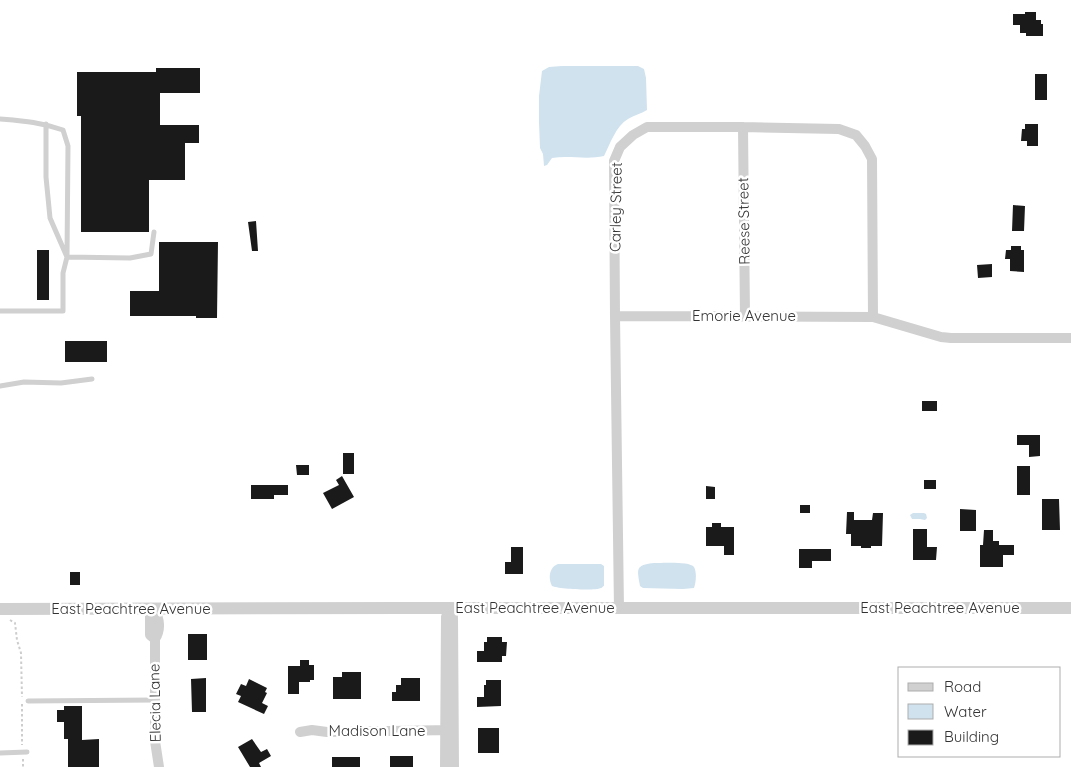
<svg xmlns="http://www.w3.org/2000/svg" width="1071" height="767" viewBox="0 0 1071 767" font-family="Quicksand,sans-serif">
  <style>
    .water { fill: #cfe2ee }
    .building { fill: #1a1a1a }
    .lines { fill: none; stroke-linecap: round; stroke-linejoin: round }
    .path { stroke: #cdcdcd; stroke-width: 2; stroke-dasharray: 2.5 2.5; stroke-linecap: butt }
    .service { stroke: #d0d0d0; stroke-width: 5 }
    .minor { stroke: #d0d0d0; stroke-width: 10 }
    .tertiary { stroke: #d0d0d0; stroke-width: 12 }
    .labels { text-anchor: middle; stroke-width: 5; stroke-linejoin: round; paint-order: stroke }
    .street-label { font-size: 15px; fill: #333; stroke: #fff }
  </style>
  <rect width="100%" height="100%" fill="#fff"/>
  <path class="water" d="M562,66H638L644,69L646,78L647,110C641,114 634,115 628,119C616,126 610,144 604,156C586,160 569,155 552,158L547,165L544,166L543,154L540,148L539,122V96L542,71L549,67Z
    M913,513H924L926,514L927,518L925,520L920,519H912L910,515Z
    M654,563C662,563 690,561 694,567C697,572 696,583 694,588L683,589L643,588L640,586C637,569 635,565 654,563Z
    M558,564H601L604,566V586C603,586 602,588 601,588C595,591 558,589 552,586C548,579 549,567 558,564Z"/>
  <path class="building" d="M1025,12H1036V20H1041V24H1043V36H1026V33H1020V25H1013V14H1025Z
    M156,68H200V93H160V125H199V143H185V180H149V232H81V116H77V72H156Z
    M1035,74H1047V100H1035Z
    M1025,124H1038V146H1027V141H1021L1022,129H1025Z
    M1013,205L1025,206L1024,231H1012Z
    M256,221L258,251H252L248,222Z
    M159,242H218L217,318H196V316H130V291H159Z
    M1011,246H1021V250H1024V272L1010,271V259H1005L1006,250H1011Z
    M37,250H49V300H37Z
    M992,264V277L978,278L977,265Z
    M65,341H107V362H65Z
    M922,401H937V411H922Z
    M1017,435H1040V456L1029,457V445H1017Z
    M343,453H354V474H343Z
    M296,465H309V475H297Z
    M1017,466H1030V495H1017Z
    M342,476L354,497L332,509L323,493L339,485L336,480Z
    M924,480H936V489H924Z
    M251,485H288V495H274V499H251Z
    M706,486L715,487V499H706Z
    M1042,499H1059L1060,530H1042Z
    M800,505H810V513H800Z
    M960,509L976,510V531H960Z
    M847,512H854V520H872L873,513H883L882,546H871V548H861V546H851V534H846Z
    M712,523H721V527H734V555H724V546H706V527H712Z
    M913,529H927V547H937L936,560H913Z
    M984,530H993V541H999V545H1014V555H1003V567H980V545H983Z
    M511,547H523V574H505V562H511Z
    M799,549H831V561H812V568H799Z
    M70,572H80V585H70Z
    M188,634H207V660H188Z
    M487,637H502V642H507L506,656H502V662H477V651H484V642H487Z
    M300,660H309V665H314V680H310V682H299V694H288V666H300Z
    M342,672H361V699H333V677H342Z
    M206,678V712H192L191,679Z
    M401,678H420V701H392V692H396V685H401Z
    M249,679L267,688L265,692L267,693L262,703L268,706L264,714L238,702L241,696L236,694L241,684L246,686Z
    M486,680H501V706L477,707V697H484V685H486Z
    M64,706H82V740L99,739V767H68V739H64V722H57V710H64Z
    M478,728H499V753H478Z
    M252,739L261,752L267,749L271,756L259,763L261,767H250L238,747Z
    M390,756H413V767H390Z
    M332,757H360V767H332Z"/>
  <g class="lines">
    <path class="path" d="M10,620L15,623L17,640L21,653L22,697
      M22,704V745
      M23,759V767"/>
    <path class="service" d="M0,119C24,121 40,122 63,130L68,146L67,257L63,273V311H0
      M46,124V177L50,218L67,257L130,258L151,254L154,232
      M0,386L24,382L61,383L92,379
      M28,701L155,700
      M0,753L27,752"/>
    <path class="minor" d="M743,127L745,316
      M615,316L873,317L941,337L951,338H1071
      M449,608L453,617L454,767
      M619,609L615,316L614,161L620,147L633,135L647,127H743L839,129L856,135L865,146L872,159L873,317
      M155,639L150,635V617L154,609C160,619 161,630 155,639V741L159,767
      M300,732L312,730L327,732L451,730
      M445,767L446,617L449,608"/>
    <path class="tertiary" d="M0,609L404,608H1071"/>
  </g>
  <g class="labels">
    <g class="street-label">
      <text transform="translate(616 207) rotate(-89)" y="5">Carley Street</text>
      <text transform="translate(744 221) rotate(-91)" y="5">Reese Street</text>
      <text x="744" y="321">Emorie Avenue</text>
      <text x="535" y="613">East Peachtree Avenue</text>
      <text x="940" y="613">East Peachtree Avenue</text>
      <text x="131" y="614">East Peachtree Avenue</text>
      <text transform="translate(155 703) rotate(-91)" y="5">Elecia Lane</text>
      <text x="377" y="736">Madison Lane</text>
    </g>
  </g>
  <rect x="898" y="667" width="162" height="90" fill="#ffffff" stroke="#adadad"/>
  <rect x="908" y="683" width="25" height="8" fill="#d0d0d0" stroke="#adadad"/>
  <text x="944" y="692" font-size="15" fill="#333333">Road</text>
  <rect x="908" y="704" width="25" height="15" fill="#cfe2ee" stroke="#adadad"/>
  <text x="944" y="717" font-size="15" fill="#333333">Water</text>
  <rect x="908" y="730" width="25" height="15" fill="#1a1a1a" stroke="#adadad"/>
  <text x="944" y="742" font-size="15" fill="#333333">Building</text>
</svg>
